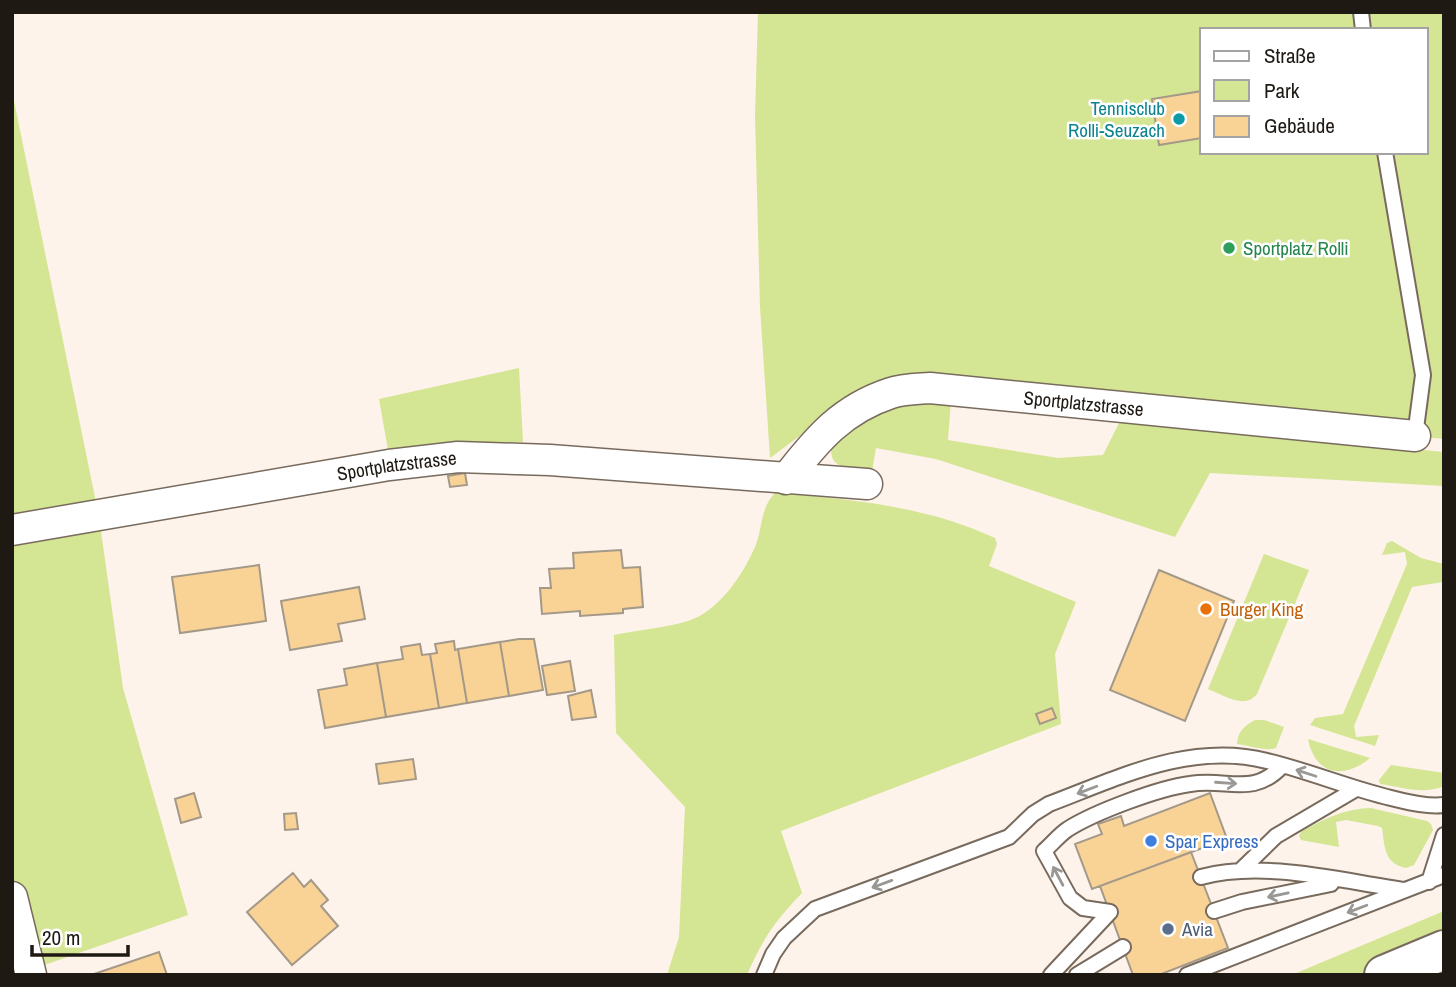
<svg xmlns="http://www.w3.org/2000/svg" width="1456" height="987" viewBox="0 0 1456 987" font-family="'Archivo Narrow',sans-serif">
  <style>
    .green { fill: #d4e593; fill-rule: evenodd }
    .building { fill: #f9d296; stroke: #a49989; stroke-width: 2 }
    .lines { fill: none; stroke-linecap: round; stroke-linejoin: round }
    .lane-casing { stroke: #786a5d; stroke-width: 18 }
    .street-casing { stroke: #786a5d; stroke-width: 33 }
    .highway-casing { stroke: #786a5d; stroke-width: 42 }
    .lane { stroke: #fff; stroke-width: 14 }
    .street { stroke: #fff; stroke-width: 30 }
    .highway { stroke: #fff; stroke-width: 38 }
    .oneway { stroke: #9a9895 }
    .culture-dot { fill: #0f9aa8; stroke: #fff; stroke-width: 2.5 }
    .leisure-dot { fill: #2e9e5b; stroke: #fff; stroke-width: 2.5 }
    .food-dot { fill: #e8710a; stroke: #fff; stroke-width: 2.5 }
    .shop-dot { fill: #3f7fe0; stroke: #fff; stroke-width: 2.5 }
    .service-dot { fill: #5c6f8a; stroke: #fff; stroke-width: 2.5 }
    .labels { text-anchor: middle; stroke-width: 5; stroke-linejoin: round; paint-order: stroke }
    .culture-label { font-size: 19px; fill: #0d838f; stroke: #fff; text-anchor: end }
    .leisure-label { font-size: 19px; fill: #27864d; stroke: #fff; text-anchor: start }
    .street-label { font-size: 19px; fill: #1f1914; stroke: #fff }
    .food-label { font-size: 19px; fill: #c56008; stroke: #fff; text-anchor: start }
    .shop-label { font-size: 19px; fill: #366cbe; stroke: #fff; text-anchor: start }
    .service-label { font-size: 19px; fill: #4e5e75; stroke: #fff; text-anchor: start }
  </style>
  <rect width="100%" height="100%" fill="#fdf3ea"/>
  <path class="green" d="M758,12H1444V439L995,395L844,403L770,458L760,307L755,116ZM1202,30H1426V152H1202Z
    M12,91L99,517L123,688L188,915L30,970L12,897Z
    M519,368L523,442L456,443L388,450L379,399Z
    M951,401L948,440L1058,458L1103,455L1120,421L1444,452V486L1210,473L1175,537L936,459L876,448L872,471C852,469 822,470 834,440L887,404Z
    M775,493C850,499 926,506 995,538L997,544L989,566L1076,602L1055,654L1061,724L781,831L802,893C775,921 763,938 747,975H667L679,937L685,807L616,733L614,635C638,630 664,628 688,621C719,611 742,576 755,547C763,528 760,508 775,493Z
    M1392,541L1421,558L1444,564L1443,582L1412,587L1354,726L1356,737L1379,735L1375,746L1310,725L1315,718L1343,714L1407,564L1405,552L1382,555L1387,543Z
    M1264,554L1309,570L1257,694C1245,710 1223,695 1208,689Z
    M1255,720H1264L1284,727L1276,748C1265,752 1249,745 1237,744C1238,731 1244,726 1255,720Z
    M1308,739L1370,758C1344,780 1315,775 1308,739Z
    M1391,765L1444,773V786C1423,795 1401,787 1380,784L1379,780Z
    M1371,808L1427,821L1431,824L1433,830L1414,865L1406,868C1384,863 1385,848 1382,828L1378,826L1346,820L1336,822L1339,847L1301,840L1299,836L1301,832C1324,819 1343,809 1371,808Z
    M1444,911V975H1292L1313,966Z"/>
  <path class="building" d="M1202,91V138L1159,145L1152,99Z
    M465,473L467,485L450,487L448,476Z
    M621,550L623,568L640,567L643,607L623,609V613L580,616V611L542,614L540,588H551L549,569L574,568L573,553Z
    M259,565L266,621L180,633L172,577Z
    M1159,570L1234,601L1185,721L1110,690Z
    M359,587L365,619L338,624L342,641L290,650L281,601Z
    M519,639H534L543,690L509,696L500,642Z
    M454,641L455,650L458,649L467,703L439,708L430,654L437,653L435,644Z
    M500,642L509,696L467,703L458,649Z
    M420,644L422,655L430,654L439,708L386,717L377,663L403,659L401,647Z
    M570,661L575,691L547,695L542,666Z
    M377,663L386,717L325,728L318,690L347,685L344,669Z
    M591,690L596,717L572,720L568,696Z
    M1052,708L1056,718L1040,724L1036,714Z
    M413,759L416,779L379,784L376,764Z
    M194,793L201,817L181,823L175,799Z
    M1210,793L1227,839L1092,889L1075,844L1102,834L1098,824L1121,816L1124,826Z
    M296,813L298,829L285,830L284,814Z
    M1191,852L1228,948L1159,975H1133L1100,886Z
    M293,873L304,887L311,880L328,900L321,906L338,926L292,965L247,912Z
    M159,952L167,975H94V974Z"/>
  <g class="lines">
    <g class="lane-casing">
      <path id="lane" d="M1361,12L1363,30
        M1385,152L1423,375L1415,436
        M1242,869L1276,836L1356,789
        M1201,877C1264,860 1341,881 1405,890
        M1429,882L1444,835
        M1214,911L1242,902L1331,884
        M1110,912L1083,908L1070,898L1044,851C1052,844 1059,835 1068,829C1095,812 1159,788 1190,784C1228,778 1253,797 1282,766
        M764,975L773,954L784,938L815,909L1009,837L1033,814L1049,804C1118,778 1191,741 1267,761C1309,771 1349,788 1391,798C1408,802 1426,807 1444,805
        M1051,975L1110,912
        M1077,975L1123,947
        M1187,975L1444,875"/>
    </g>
    <g class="street-casing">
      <g id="street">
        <path id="s1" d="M786,479C817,439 842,409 891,393C903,389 917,389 930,388L1415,436"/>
        <path id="s2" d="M12,530L389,465L458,457L550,460L867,484"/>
        <path d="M12,897L31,975"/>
      </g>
    </g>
    <g class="highway-casing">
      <path id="highway" d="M1384,975L1444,950"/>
    </g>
    <use href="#lane" class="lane"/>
    <use href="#street" class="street"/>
    <use href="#highway" class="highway"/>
  </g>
  <defs><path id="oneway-shaft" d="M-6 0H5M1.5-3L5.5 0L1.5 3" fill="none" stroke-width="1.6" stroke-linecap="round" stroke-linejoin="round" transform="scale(1.75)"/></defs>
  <g class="oneway">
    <use href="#oneway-shaft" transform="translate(1306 773) rotate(-162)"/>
    <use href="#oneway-shaft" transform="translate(1226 783) rotate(4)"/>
    <use href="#oneway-shaft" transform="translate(1087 790) rotate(159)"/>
    <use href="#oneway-shaft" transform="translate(1058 876) rotate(-118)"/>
    <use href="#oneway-shaft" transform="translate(882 884) rotate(160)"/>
    <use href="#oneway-shaft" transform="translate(1278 895) rotate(168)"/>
    <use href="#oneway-shaft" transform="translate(1357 909) rotate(159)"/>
  </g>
  <circle class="culture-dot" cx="1179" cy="119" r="7"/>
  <circle class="leisure-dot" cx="1229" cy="248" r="7"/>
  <circle class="food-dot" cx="1206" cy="609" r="7"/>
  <circle class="shop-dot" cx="1151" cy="841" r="7"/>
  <circle class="service-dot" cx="1168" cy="929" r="7"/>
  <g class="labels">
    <g class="culture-label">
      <text x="1165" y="115">Tennisclub<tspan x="1165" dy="22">Rolli-Seuzach</tspan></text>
    </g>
    <g class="leisure-label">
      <text x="1243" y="255">Sportplatz Rolli</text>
    </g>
    <g class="street-label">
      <text dy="7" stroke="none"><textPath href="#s1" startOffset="332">Sportplatzstrasse</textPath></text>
      <text dy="7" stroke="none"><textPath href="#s2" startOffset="390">Sportplatzstrasse</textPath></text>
    </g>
    <g class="food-label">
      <text x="1220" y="616">Burger King</text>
    </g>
    <g class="shop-label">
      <text x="1165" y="848">Spar Express</text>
    </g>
    <g class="service-label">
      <text x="1182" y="936">Avia</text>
    </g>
  </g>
  <rect width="1456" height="987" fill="none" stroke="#1f1914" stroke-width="28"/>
  <rect x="1200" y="28" width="228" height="126" fill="#ffffff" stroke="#a5a3a1" stroke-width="2"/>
  <rect x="1214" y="51" width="35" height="10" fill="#ffffff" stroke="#a5a3a1" stroke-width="2"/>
  <text x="1264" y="63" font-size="21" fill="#1f1914">Straße</text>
  <rect x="1214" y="80" width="35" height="21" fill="#d4e593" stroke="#a5a3a1" stroke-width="2"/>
  <text x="1264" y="98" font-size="21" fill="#1f1914">Park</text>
  <rect x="1214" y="116" width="35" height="21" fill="#f9d296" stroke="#a5a3a1" stroke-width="2"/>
  <text x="1264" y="133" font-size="21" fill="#1f1914">Gebäude</text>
  <path d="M32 945v10h96v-10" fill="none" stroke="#1f1914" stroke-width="3.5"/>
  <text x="42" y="945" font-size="21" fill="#1f1914" stroke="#ffffff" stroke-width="5" paint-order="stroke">20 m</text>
</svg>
